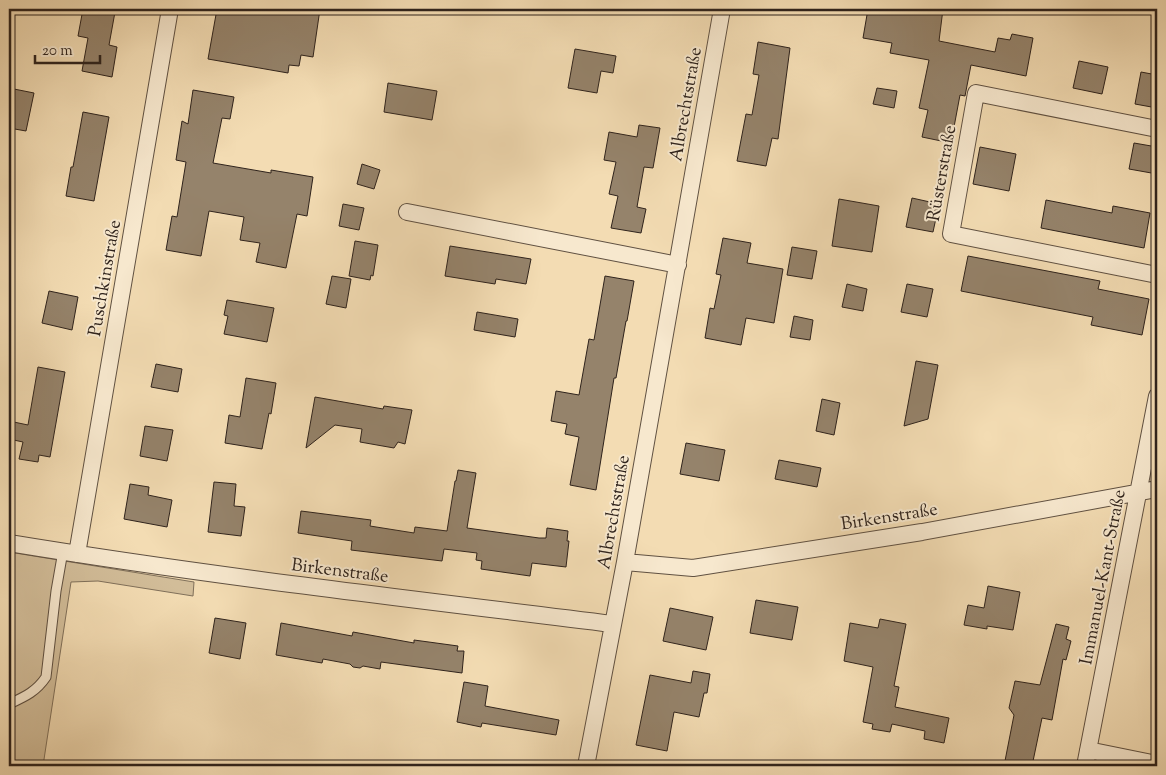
<svg xmlns="http://www.w3.org/2000/svg" width="1166" height="775" viewBox="0 0 1166 775" font-family="'Sorts Mill Goudy',serif">
  <style>
    .green { fill: #d2bd99; stroke: #80705a }
    .building { fill: #95836b; stroke: #2f231c }
    .lines { fill: none; stroke-linecap: round; stroke-linejoin: round }
    .lane-casing { stroke: #605142; stroke-width: 11 }
    .street-casing { stroke: #605142; stroke-width: 18 }
    .lane { stroke: #f7e8ce; stroke-width: 9 }
    .street { stroke: #f7e8ce; stroke-width: 16 }
    .labels { text-anchor: middle; stroke-width: 4; stroke-linejoin: round; paint-order: stroke }
    .street-label { font-size: 18px; fill: #2f231c; stroke: #f7e8ce }
  </style>
  <rect width="100%" height="100%" fill="#f3dcb3"/>
  <filter id="stains"><feTurbulence type="fractalNoise" baseFrequency=".004" numOctaves="4"/><feColorMatrix values="0 0 0 0 .2 0 0 0 0 .09 0 0 0 0 .02 0 0 0 .5 -.17"/></filter>
  <radialGradient id="worn" r=".72"><stop offset=".6" stop-color="#630" stop-opacity="0"/><stop offset="1" stop-color="#630" stop-opacity=".3"/></radialGradient>
  <path class="green" d="M9,552L194,582L193,596L98,581L71,582L43,766H9Z"/>
  <path class="building" d="M83,9H98L115,12L109,45L117,47L112,77L82,71L88,38L78,36Z
    M217,9H320L313,57L301,55L299,66L289,65L288,73L208,59Z
    M868,9H896L914,12V9H943L939,41L995,52L998,38L1010,40L1012,34L1033,38L1026,76L971,65L965,96L960,95L951,143L922,137L928,110L919,108L929,60L890,53L892,43L863,38Z
    M758,42L790,48L778,139L772,138L766,166L737,161L746,114L752,115L759,75L753,74Z
    M575,49L616,56L613,73L601,71L597,93L568,88Z
    M1079,61L1108,67L1102,94L1073,88Z
    M1141,72L1157,75V108L1135,104Z
    M388,83L437,91L432,120L384,112Z
    M9,88L34,93L26,131L9,128Z
    M877,88L897,91L894,108L873,104Z
    M193,90L234,97L230,119L222,118L213,163L271,173V170L313,177L307,216L297,214L286,268L256,262L260,243L240,240L244,217L209,211L201,256L166,250L172,216L177,217L186,162L176,160L182,121L188,124Z
    M83,112L109,117L94,201L66,196L71,167H73Z
    M639,125L660,128L653,168L644,167L637,207L646,209L641,233L611,228L618,196L609,194L616,162L604,160L609,132L637,137Z
    M1134,143L1157,147V174L1129,169Z
    M980,147L1016,154L1009,191L973,184Z
    M362,164L380,170L374,189L357,184Z
    M912,198L939,204L933,232L906,227Z
    M839,199L879,206L872,252L832,246Z
    M1046,200L1112,213L1113,206L1150,213L1144,248L1041,228Z
    M343,204L364,208L359,230L339,226Z
    M723,238L751,243L747,263L783,269L774,323L746,318L741,345L705,338L710,308L714,309L721,275L716,274Z
    M355,241L378,245L373,276L371,275L370,280L349,276Z
    M450,246L531,259L526,284L496,279L495,284L445,276Z
    M792,247L817,251L812,279L787,275Z
    M968,256L1100,281L1098,289L1149,299L1142,335L1091,325L1093,317L961,291Z
    M332,276L351,279L346,308L326,304Z
    M605,276L634,281L627,321H626L616,378H614L596,490L570,485L579,437L565,434L567,424L551,421L556,391L579,395L589,339L594,340Z
    M847,284L867,289L863,311L842,307Z
    M907,284L933,289L927,317L901,312Z
    M49,291L78,297L72,330L42,323Z
    M227,300L274,308L267,342L224,334L228,316L224,315Z
    M477,312L518,319L515,337L474,330Z
    M794,316L813,320L810,340L790,337Z
    M916,361L938,365L928,419L904,426Z
    M156,364L182,369L178,392L151,387Z
    M38,367L65,372L50,457L39,455L38,462L19,459L23,442L9,439V421L28,425Z
    M246,378L276,383L271,414L269,413L262,449L225,443L229,415L240,417Z
    M315,397L383,409L384,406L412,410L405,444L398,442L394,448L360,442L362,429L335,425L306,448Z
    M822,399L840,403L834,435L816,431Z
    M145,426L173,430L167,461L140,456Z
    M686,443L725,450L719,481L680,474Z
    M779,460L821,468L817,487L775,479Z
    M458,470L476,473L467,528L539,538H546L547,528L568,531L567,541H569L566,567L532,563L530,576L481,569L482,561L476,560L477,553L444,549L442,561L351,550L352,541L298,533L301,511L371,520L370,526L414,533L415,527L447,531L455,481H456Z
    M214,482L236,484L234,506L245,507L241,536L208,532Z
    M130,484L149,487L148,495L172,500L167,527L124,519Z
    M988,586L1020,592L1013,630L987,626V629L964,625L968,605L984,608Z
    M756,600L798,607L792,640L750,633Z
    M670,608L713,617L706,650L663,641Z
    M215,618L246,623L240,659L209,653Z
    M880,619L906,624L894,686L899,687L895,707L949,718L944,743L924,739L925,731L892,724L890,732L872,729L873,724L863,722L873,667L844,661L850,623L878,628Z
    M281,623L352,636L353,632L414,643V640L458,646L457,651H464L462,673L381,662L380,669L363,666L360,668L353,667L350,664L323,659L322,663L276,655Z
    M1056,624L1069,627L1066,639L1071,641L1066,660L1063,659L1052,720L1042,718L1032,766H1004L1014,715L1009,708L1015,681L1040,685Z
    M693,671L710,674L707,693H704L699,717L674,712L667,751L636,745L650,675L691,683Z
    M464,682L488,686L485,706L559,720L556,735L482,723L481,727L457,722Z"/>
  <g class="lines">
    <g class="lane-casing">
      <path id="lane" d="M9,704C24,697 36,692 46,677L56,591L63,551"/>
    </g>
    <g class="street-casing">
      <path id="street" d="M1157,129L976,93L951,234L1157,275
        M407,212L678,265
        M9,543C209,576 412,599 613,624
        M77,554L170,9
        M625,562L693,568L922,532L1157,489
        M1088,750L1157,764
        M586,766L625,562L722,9
        M1085,766L1157,396"/>
    </g>
    <use href="#lane" class="lane"/>
    <use href="#street" class="street"/>
  </g>
  <g class="labels">
    <g class="street-label">
      <text transform="translate(685 104) rotate(-80)" y="6">Albrechtstraße</text>
      <text transform="translate(941 173) rotate(-80)" y="6">Rüsterstraße</text>
      <text transform="translate(104 278) rotate(-80)" y="6">Puschkinstraße</text>
      <text transform="translate(613 512) rotate(-80)" y="6">Albrechtstraße</text>
      <text transform="translate(889 516) rotate(-9)" y="6">Birkenstraße</text>
      <text transform="translate(340 570) rotate(7)" y="6">Birkenstraße</text>
      <text transform="translate(1102 577) rotate(-79)" y="6">Immanuel-Kant-Straße</text>
    </g>
  </g>
  <rect width="1166" height="775" fill="none" stroke="#f3dcb3" stroke-width="30"/>
  <rect x="10" y="10" width="1146" height="755" fill="none" stroke="#2f231c" stroke-width="2.5"/>
  <rect x="15" y="15" width="1136" height="745" fill="none" stroke="#2f231c"/>
  <path d="M35 55v8h65v-8" fill="none" stroke="#2f231c" stroke-width="2.5"/>
  <text x="42" y="55" font-size="15" fill="#2f231c" stroke="#f7e8ce" stroke-width="4" paint-order="stroke">20 m</text>
  <rect width="100%" height="100%" filter="url(#stains)"/>
  <rect width="100%" height="100%" fill="url(#worn)"/>
</svg>
